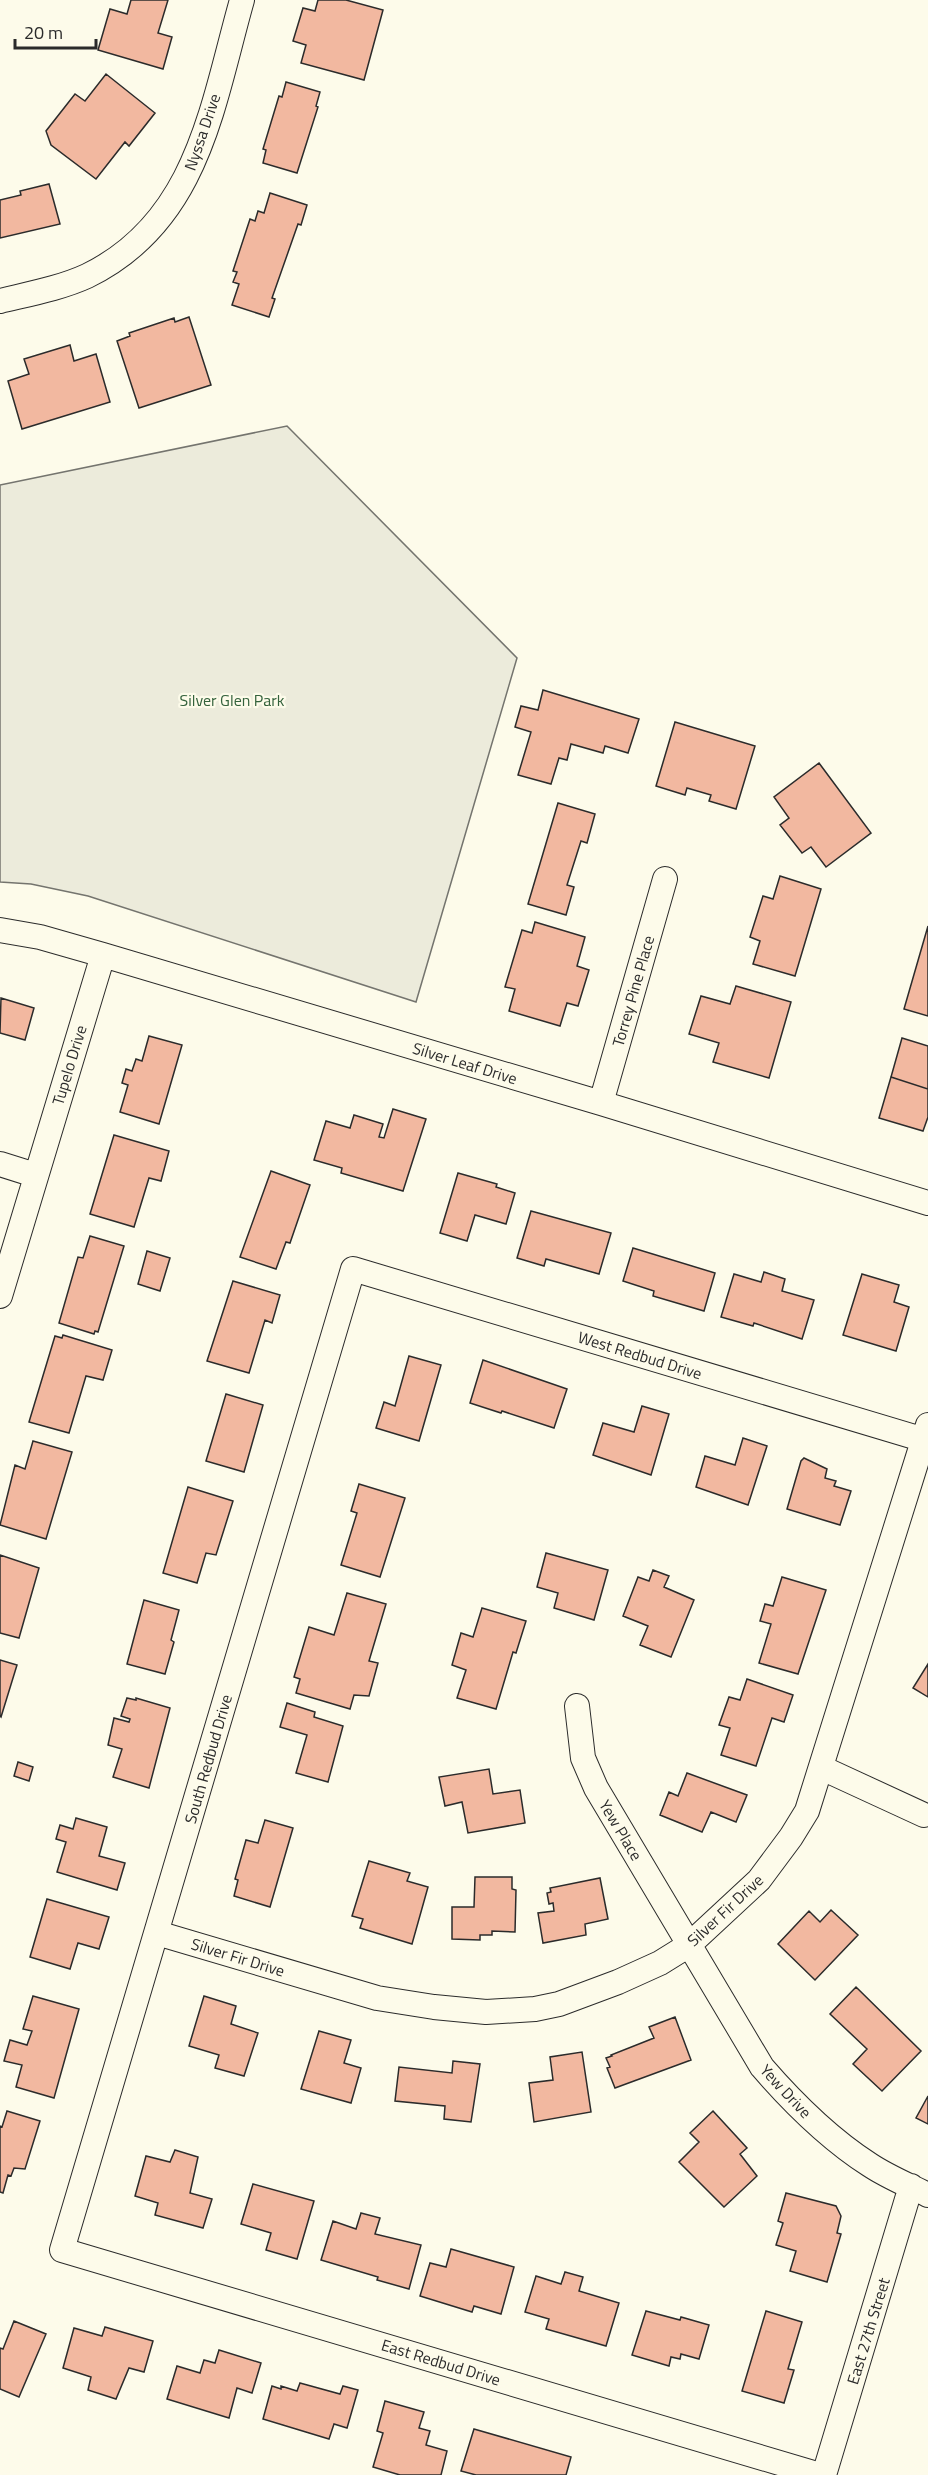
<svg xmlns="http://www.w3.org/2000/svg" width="928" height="2475" viewBox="0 0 928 2475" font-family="'Titillium Web',sans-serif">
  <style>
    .green { fill: #ecebdb; stroke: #74746e; stroke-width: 1.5 }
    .building { fill: #f2b8a0; stroke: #2b2b2b; stroke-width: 1.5 }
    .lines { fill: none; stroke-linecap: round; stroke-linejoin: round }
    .street-casing { stroke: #2b2b2b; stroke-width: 26 }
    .street { stroke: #fdfbea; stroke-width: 24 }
    .labels { text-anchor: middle; stroke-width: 4.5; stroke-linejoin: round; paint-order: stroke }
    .street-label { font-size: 16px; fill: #2b2b2b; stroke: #fdfbea }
    .park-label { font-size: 16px; fill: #34623c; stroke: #fdfbea }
  </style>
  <rect width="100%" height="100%" fill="#fdfbea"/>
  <path class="green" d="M287,426L517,658L416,1002L88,896L31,884L0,882V485Z"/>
  <path class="building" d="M131,0H168L158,33L172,37L163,69L98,50L110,9L127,14Z
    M318,0H346L383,10L364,80L301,63L306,45L293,41L303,8L315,11Z
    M106,74L155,113L129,146L125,142L96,179L51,145L46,131L75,94L85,101Z
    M286,82L320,92L316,106L318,107L297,173L263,163L266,150L263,149L279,96L282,97Z
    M49,184L60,224L0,238V200L21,195L20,191Z
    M270,193L307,205L301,225L298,224L272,298L275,299L269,317L232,305L239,284L233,282L237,272L233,271L250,219L255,221L258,211L264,213Z
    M189,317L211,385L139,408L117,341L130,336L129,333L174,318L175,322Z
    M70,345L74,361L96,354L110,402L22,429L8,381L29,374L24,359Z
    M543,690L639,719L628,753L605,746L603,753L571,744L567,760L559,758L551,784L518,775L531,732L515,727L521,706L538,710Z
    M675,722L755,746L736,809L709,801L711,795L687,788L685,795L656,786Z
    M819,763L871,833L826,867L811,847L802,853L780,825L789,818L774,797Z
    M558,803L595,814L587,843L581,841L567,885L574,887L566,915L528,904Z
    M780,876L821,889L795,976L753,964L760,941L750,937L763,896L773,899Z
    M535,922L585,937L577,966L589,970L578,1006L567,1003L560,1026L509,1011L515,989L505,987L522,930L532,933Z
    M928,926V1016L904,1009Z
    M736,986L791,1002L769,1078L713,1062L719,1043L689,1034L701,996L730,1004Z
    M1,998L34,1008L25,1040L0,1033Z
    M149,1036L182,1045L159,1124L120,1112L128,1085L122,1083L126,1069L132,1071L136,1059L142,1061Z
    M902,1038L928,1046V1089L891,1077Z
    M891,1077L928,1089V1117L923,1131L879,1118Z
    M393,1109L426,1119L403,1191L341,1173L342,1168L314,1160L326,1121L350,1128L354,1115L383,1124L379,1137L384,1138Z
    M114,1135L169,1151L161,1181L149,1178L134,1227L90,1214Z
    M271,1171L310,1185L290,1243L286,1242L276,1269L240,1257Z
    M458,1173L497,1184L496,1187L515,1193L506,1224L475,1215L467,1241L440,1233Z
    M531,1211L611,1233L599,1274L546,1259L544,1266L517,1258Z
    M90,1236L124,1246L98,1332L95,1331L94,1334L59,1323L78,1257L83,1258Z
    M633,1248L715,1273L704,1311L653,1296L654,1291L623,1281Z
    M147,1251L170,1258L160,1291L138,1284Z
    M764,1272L785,1279L782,1291L814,1300L802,1339L754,1323L753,1326L721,1317L734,1274L761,1282Z
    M862,1274L899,1285L894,1302L909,1307L896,1351L843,1335Z
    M233,1281L280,1295L272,1323L265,1320L249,1373L207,1361Z
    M63,1335L112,1350L103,1380L86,1376L69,1433L29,1422L55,1336L62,1338Z
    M409,1356L441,1365L419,1441L376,1428L384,1402L395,1406Z
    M483,1360L567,1389L554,1428L502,1411L501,1413L470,1403Z
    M226,1394L263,1405L244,1472L206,1461Z
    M642,1406L669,1414L651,1475L593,1455L603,1423L634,1432Z
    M743,1438L767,1446L748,1505L696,1487L705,1456L735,1465Z
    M33,1441L72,1452L46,1539L0,1525L15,1465L25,1469Z
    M804,1458L827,1469L825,1478L836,1481L834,1486L851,1491L840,1525L787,1509L801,1461Z
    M359,1484L405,1498L380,1577L341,1565L357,1513L351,1511Z
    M188,1487L233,1501L216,1555L206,1553L197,1583L163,1573Z
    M546,1553L608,1570L594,1620L554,1608L558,1593L537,1587Z
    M0,1555L39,1568L19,1638L0,1633Z
    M653,1570L669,1576L664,1587L694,1600L671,1657L640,1645L648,1626L623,1616L638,1577L649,1581Z
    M782,1577L826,1590L798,1674L759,1663L771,1624L760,1621L765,1604L773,1606Z
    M347,1593L386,1604L369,1661L378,1663L369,1696L354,1695L350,1709L296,1693L300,1679L294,1677L309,1627L334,1635Z
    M144,1600L179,1610L171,1640L174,1642L165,1674L127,1664Z
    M482,1608L526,1621L516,1653L513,1652L496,1709L457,1698L466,1670L452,1665L461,1633L473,1637Z
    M0,1660L17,1665L1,1717L0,1716Z
    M928,1664V1697L913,1688Z
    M747,1679L793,1695L784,1722L772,1718L756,1766L721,1755L730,1728L719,1725L729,1697L740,1700Z
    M127,1698L136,1700V1698L170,1708L149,1788L113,1777L122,1749L108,1745L114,1718L129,1722L130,1719L121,1716Z
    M287,1703L315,1712L314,1717L343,1726L328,1782L296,1773L307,1735L280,1727Z
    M18,1762L33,1767L29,1781L14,1776Z
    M489,1769L493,1794L520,1790L525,1823L468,1833L462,1802L445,1806L439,1777Z
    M687,1773L747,1795L736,1822L711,1812L702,1832L660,1815L669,1792L678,1796Z
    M76,1818L107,1827L99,1856L125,1863L117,1890L57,1872L66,1842L56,1839L60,1825L73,1829Z
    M265,1820L293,1828L270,1907L234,1896L238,1880L235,1879L246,1840L258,1843Z
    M369,1861L410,1873L407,1881L428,1887L412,1944L360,1928L363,1919L352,1916Z
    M475,1877H512V1889L516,1890L515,1932L492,1931V1935H480V1940L452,1939V1907H474Z
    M600,1878L608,1919L585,1924L586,1935L543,1943L538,1913L554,1911L553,1903L549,1904L547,1893L551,1892L550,1888Z
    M47,1899L109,1917L99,1949L78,1943L70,1969L30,1957Z
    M831,1910L858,1935L815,1980L778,1944L809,1911L820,1922Z
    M856,1987L921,2051L882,2091L853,2064L867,2049L830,2014Z
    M33,1996L79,2009L54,2098L16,2087L22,2065L4,2061L10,2040L27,2045L32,2031L23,2029Z
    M204,1996L236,2006L231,2024L258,2033L244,2076L215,2068L219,2055L189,2046Z
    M675,2017L691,2060L615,2088L607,2068L610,2067L606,2058L612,2056L611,2055L654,2038L649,2027Z
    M319,2031L351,2040L344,2063L361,2068L351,2103L301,2089Z
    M582,2052L591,2112L534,2122L529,2083L553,2080L550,2057Z
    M453,2061L480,2064L471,2122L444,2119L445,2106L395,2101L399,2067L452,2073Z
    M928,2096V2124L916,2118Z
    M7,2111L40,2121L25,2169L14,2168L11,2176L8,2175L3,2193L0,2192V2126L2,2127Z
    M713,2111L747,2148L740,2154L757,2176L724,2207L679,2162L699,2142L690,2133Z
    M175,2150L198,2157L190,2193L212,2199L203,2228L155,2215L158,2203L135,2196L146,2156L170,2162Z
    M253,2184L314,2201L297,2259L266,2250L271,2233L241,2224Z
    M786,2193L836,2206L841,2216L837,2233L841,2234L827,2282L790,2271L796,2251L776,2245L783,2223L778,2221Z
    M361,2213L380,2218L375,2234L421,2245L409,2289L377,2280L378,2277L321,2260L333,2221L356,2229Z
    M451,2249L514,2267L501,2314L474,2306L472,2312L420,2296L430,2263L446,2267Z
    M565,2272L583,2277L579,2291L619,2303L606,2346L546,2329L549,2319L525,2312L536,2276L561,2284Z
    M646,2311L680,2320L681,2317L709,2325L699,2359L681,2354L680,2359L671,2357L669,2366L632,2355Z
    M766,2311L802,2322L788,2369L794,2370L784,2403L742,2391Z
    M14,2321L46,2334L19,2397L0,2389V2348L3,2349Z
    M105,2327L153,2341L144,2372L129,2368L116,2399L88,2390L91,2377L63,2368L74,2328L102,2336Z
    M219,2350L261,2363L252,2393L237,2388L229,2418L167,2399L177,2366L200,2373L204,2360L215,2363Z
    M300,2383L340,2394L343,2386L358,2390L347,2428L334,2424L329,2439L263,2419L272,2386L281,2389V2386L297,2391Z
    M385,2401L424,2412L419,2428L430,2431L426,2445L447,2451L441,2475H400L373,2467L383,2433L377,2431Z
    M474,2429L571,2457L566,2475H476L461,2471Z"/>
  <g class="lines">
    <g class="street-casing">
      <path id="street" d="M0,301C29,294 61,288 87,276C198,222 212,106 242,0
        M0,930L40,937L103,955L601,1103L928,1203
        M601,1103L665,879
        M0,1164L35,1175
        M0,1296L103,955
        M577,1706L583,1758L596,1788L762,2067C794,2104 828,2138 870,2165C888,2177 908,2185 928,2195
        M822,1768L924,1815
        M157,1933L377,1998L434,2007L486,2012L535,2009L559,2004L618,1982L660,1963L689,1945L759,1880L791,1837L807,1811L928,1425
        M820,2475L62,2250L353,1269L928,1441
        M824,2475L911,2186"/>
    </g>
    <use href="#street" class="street"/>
  </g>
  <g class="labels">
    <g class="street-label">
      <text transform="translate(202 132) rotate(-71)" y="6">Nyssa Drive</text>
      <text transform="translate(633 991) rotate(-74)" y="6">Torrey Pine Place</text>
      <text transform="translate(465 1063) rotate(17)" y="6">Silver Leaf Drive</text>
      <text transform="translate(69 1065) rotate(-73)" y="6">Tupelo Drive</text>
      <text transform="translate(640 1355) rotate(17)" y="6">West Redbud Drive</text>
      <text transform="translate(208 1759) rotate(-74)" y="6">South Redbud Drive</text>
      <text transform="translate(621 1830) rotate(59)" y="6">Yew Place</text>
      <text transform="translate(725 1910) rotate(-43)" y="6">Silver Fir Drive</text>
      <text transform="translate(238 1957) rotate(17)" y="6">Silver Fir Drive</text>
      <text transform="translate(786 2091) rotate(47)" y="6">Yew Drive</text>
      <text transform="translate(868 2331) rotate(-73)" y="6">East 27th Street</text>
      <text transform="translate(441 2362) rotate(17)" y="6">East Redbud Drive</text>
    </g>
    <g class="park-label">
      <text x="232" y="706">Silver Glen Park</text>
    </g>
  </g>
  <path d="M15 39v9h81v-9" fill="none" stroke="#2b2b2b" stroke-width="3"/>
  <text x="24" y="39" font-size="18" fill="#2b2b2b" stroke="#fdfbea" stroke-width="4.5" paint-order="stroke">20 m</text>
</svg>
